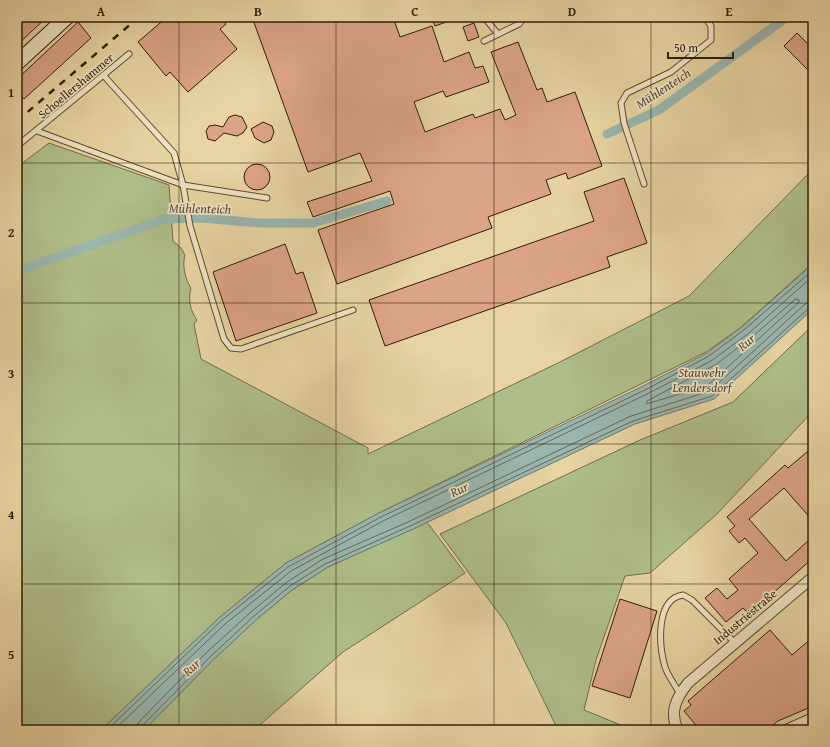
<svg xmlns="http://www.w3.org/2000/svg" width="830" height="747" viewBox="0 0 830 747" font-family="'Gentium Book Plus',serif">
  <style>
    .green { fill: #afbe89; stroke: #716d47 }
    .water { fill: #99b6af; stroke: #70786b }
    .lines { fill: none; stroke-linecap: round; stroke-linejoin: round }
    .shore { stroke: #66695a; stroke-width: 1 }
    .canal { stroke: #99b6af; stroke-width: 9 }
    .building { fill: #dba486; stroke: #331c05 }
    .lane-casing { stroke: #604a2c; stroke-width: 7 }
    .street-casing { stroke: #604a2c; stroke-width: 12 }
    .secondary-casing { stroke: #331c05; stroke-width: 16 }
    .lane { stroke: #efe3c3; stroke-width: 5 }
    .street { stroke: #efe3c3; stroke-width: 10 }
    .secondary { stroke: #efe3c3; stroke-width: 14 }
    .rail { stroke: #331c05; stroke-width: 2.5; stroke-dasharray: 7 7; stroke-linecap: butt }
    .grid { fill: none; stroke: #331c05; stroke-width: 1; stroke-opacity: 0.55 }
    .labels { text-anchor: middle; stroke-width: 3.5; stroke-linejoin: round; paint-order: stroke }
    .street-label { font-size: 12px; fill: #331c05; stroke: #efe3c3 }
    .water-label { font-size: 13px; font-style: italic; fill: #524a38; stroke: #efe3c3 }
    .neatline { fill: none; stroke: #331c05; stroke-width: 1.5 }
    .grid-label { font-size: 13px; text-anchor: middle; font-weight: bold; fill: #331c05 }
  </style>
  <rect width="100%" height="100%" fill="#e7d4a2"/>
  <filter id="stains"><feTurbulence type="fractalNoise" baseFrequency=".005" numOctaves="4"/><feColorMatrix values="0 0 0 0 .2 0 0 0 0 .09 0 0 0 0 .02 0 0 0 .5 -.17"/></filter>
  <radialGradient id="worn" r=".72"><stop offset=".6" stop-color="#630" stop-opacity="0"/><stop offset="1" stop-color="#630" stop-opacity=".3"/></radialGradient>
  <path class="green" d="M49,143L169,185L173,241L181,248L185,255C182,265 185,279 191,288C188,298 190,311 197,320L194,324L201,359L368,448V454L560,362L689,296L813,169V263L740,328L706,352L379,513L286,563L220,617L101,730H17V167Z
    M813,325V411L717,514L650,573L625,576L596,660L584,710L633,730H558L506,623L440,534L640,440L733,402Z
    M427,522L465,573L343,652L254,730H144L212,661L257,619L292,590L328,567Z"/>
  <path class="water" d="M813,264V309L714,399L635,424L411,530L328,567L292,590L257,619L212,661L144,730H101L220,617L286,563L379,513L643,386L707,353L743,326Z"/>
  <g class="lines">
    <path class="shore" d="M796,299L799,300V302L707,386L646,404L647,401L715,365L752,337Z
      M107,730L222,620L288,567L381,517L645,390L709,356L745,329L813,270
      M114,730L225,624L291,571L383,521L647,394L711,361L749,333L813,276
      M136,730L139,722L205,654L251,612L287,582L323,559L408,522L631,416L710,391L805,304L813,302
      M141,730L143,725L209,658L254,616L290,586L325,564L410,526L633,421L712,396L809,308L813,307"/>
    <path class="canal" d="M607,134L659,110L787,17
      M17,271L164,219L201,218L258,223H313L387,201"/>
  </g>
  <path class="building" d="M17,17H47L17,45Z
    M167,17H221L226,24L220,29L237,49L188,92L170,72L166,76L138,42Z
    M252,17H393L400,37L432,26L444,62L469,52L475,68L483,66L489,82L446,97L443,91L414,102L425,132L473,114L475,118L500,109L505,120L516,115L491,52L518,42L537,90L542,88L547,102L575,92L602,166L568,179L566,173L546,180L551,194L488,217L492,228L337,284L318,230L394,204L390,191L313,217L307,202L372,181L360,153L308,172Z
    M431,17H457L458,18L435,26Z
    M78,22L91,38L24,99L17,92V79Z
    M474,23L479,37L468,41L463,27Z
    M797,33L813,49V75L784,46Z
    M235,115L242,117L247,127L243,133L237,136L224,133L215,141L208,139L206,131L209,126L215,125L223,127L229,117Z
    M263,122L272,126L274,132L271,140L264,143L255,138L251,129Z
    M244 177a13 13 0 1 1 26 0a13 13 0 1 1-26 0Z
    M624,178L647,243L607,257L610,267L385,346L369,300L594,221L584,192Z
    M285,244L296,274L303,272L317,313L236,341L213,272Z
    M813,447V521L784,488L749,519L786,561L810,539L813,543V558L755,609L753,607L747,612L743,608L726,622L705,598L717,588L727,599L738,590L729,579L758,553L745,538L739,543L729,531L735,526L727,517L785,465L788,468Z
    M620,599L657,611L630,698L592,686Z
    M770,630L792,655L813,637V706L778,721L767,730H700L684,711L691,705L688,701Z"/>
  <g class="lines">
    <g class="lane-casing">
      <path id="lane" d="M484,17L498,34
        M484,41L519,24L525,17
        M104,76L174,153L183,185L190,226L224,339L231,348L241,349L353,310
        M37,131L183,185L267,198
        M17,146L129,54
        M644,184L624,123L621,103L627,93L671,72L711,40V26L705,17
        M680,694C675,685 668,676 665,667C659,646 655,599 683,595L692,600L735,643"/>
    </g>
    <g class="street-casing">
      <path id="street" d="M678,730C669,713 676,698 688,683L813,577
        M786,730L813,718"/>
    </g>
    <g class="secondary-casing">
      <path id="secondary" d="M17,63L67,17"/>
    </g>
    <use href="#lane" class="lane"/>
    <use href="#street" class="street"/>
    <use href="#secondary" class="secondary"/>
    <path class="rail" d="M17,121L139,17"/>
  </g>
  <path class="grid" d="M179,17V730M336,17V730M494,17V730M651,17V730M17,163H813M17,303H813M17,444H813M17,584H813"/>
  <g class="labels">
    <g class="street-label">
      <text transform="translate(76 86) rotate(-40)" y="4">Schoellershammer</text>
      <text transform="translate(745 617) rotate(-40)" y="4">Industriestraße</text>
    </g>
    <g class="water-label">
      <text transform="translate(663 88) rotate(-33)" y="5">Mühlenteich</text>
      <text transform="translate(200 208) rotate(1)" y="5">Mühlenteich</text>
      <text transform="translate(746 342) rotate(-40)" y="5">Rur</text>
      <text x="702" y="377">Stauwehr<tspan x="702" dy="15">Lendersdorf</tspan></text>
      <text transform="translate(459 489) rotate(-25)" y="5">Rur</text>
      <text transform="translate(191 667) rotate(-43)" y="5">Rur</text>
    </g>
  </g>
  <rect width="830" height="747" fill="none" stroke="#e7d4a2" stroke-width="44"/>
  <path d="M668 52v6h65v-6" fill="none" stroke="#331c05" stroke-width="2"/>
  <text x="674" y="52" font-size="12" fill="#331c05" stroke="#efe3c3" stroke-width="3" paint-order="stroke">50 m</text>
  <rect x="22" y="22" width="786" height="703" class="neatline"/>
  <g class="grid-label">
    <text x="101" y="16">A</text>
    <text x="258" y="16">B</text>
    <text x="415" y="16">C</text>
    <text x="572" y="16">D</text>
    <text x="729" y="16">E</text>
    <text x="11" y="97">1</text>
    <text x="11" y="237">2</text>
    <text x="11" y="378">3</text>
    <text x="11" y="519">4</text>
    <text x="11" y="659">5</text>
  </g>
  <rect width="100%" height="100%" filter="url(#stains)"/>
  <rect width="100%" height="100%" fill="url(#worn)"/>
</svg>
